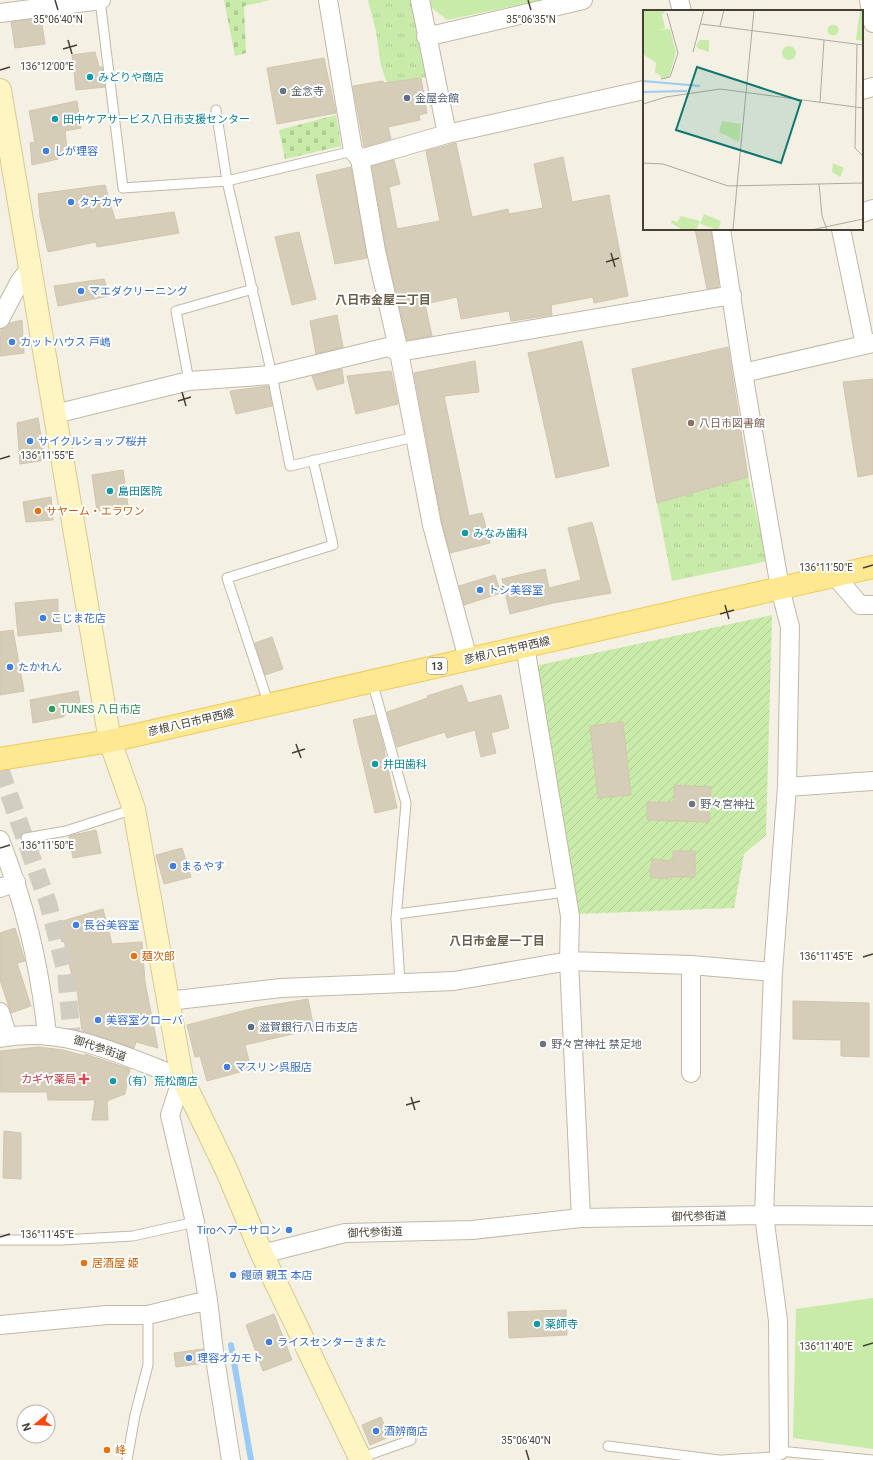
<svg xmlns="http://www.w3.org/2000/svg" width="873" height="1460" viewBox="0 0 873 1460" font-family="Roboto,'Noto Sans JP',sans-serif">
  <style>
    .grass { fill: #c9ebaa }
    .cemetery { fill: url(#cemetery-stones) }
    .park { fill: url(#park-tufts) }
    .garden { fill: url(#garden-furrows) }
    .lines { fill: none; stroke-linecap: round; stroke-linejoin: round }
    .stream { stroke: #9bcaf6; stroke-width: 6 }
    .building { fill: #d6cdb9; stroke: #d1c5ac }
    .street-tunnel { stroke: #d1cdc1; stroke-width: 18; stroke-dasharray: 18 9; stroke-linecap: butt }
    .lane-casing { stroke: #c0b9a6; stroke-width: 11 }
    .street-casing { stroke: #c0b9a6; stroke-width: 20 }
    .secondary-casing { stroke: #d7c990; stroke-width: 24 }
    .primary-casing { stroke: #edcb59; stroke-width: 24 }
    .lane { stroke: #fff; stroke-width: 9 }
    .street { stroke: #fff; stroke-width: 18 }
    .secondary { stroke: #fff5c3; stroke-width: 22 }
    .primary { stroke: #ffe892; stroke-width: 22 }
    .ticks { fill: none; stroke: #464034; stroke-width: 1.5 }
    .culture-dot { fill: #0f9aa8; stroke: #fff; stroke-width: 1.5 }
    .worship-dot { fill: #6b7280; stroke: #fff; stroke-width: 1.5 }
    .service-dot { fill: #5c6f8a; stroke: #fff; stroke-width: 1.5 }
    .shop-dot { fill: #3f7fe0; stroke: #fff; stroke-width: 1.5 }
    .education-dot { fill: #8d6e63; stroke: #fff; stroke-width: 1.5 }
    .food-dot { fill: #e8710a; stroke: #fff; stroke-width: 1.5 }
    .leisure-dot { fill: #2e9e5b; stroke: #fff; stroke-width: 1.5 }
    .health-dot { fill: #e0444e; stroke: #fff; stroke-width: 1.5 }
    .labels { text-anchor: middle; stroke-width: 4; stroke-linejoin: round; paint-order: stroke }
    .shield { fill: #fff; stroke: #7e7971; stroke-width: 1 }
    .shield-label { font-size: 10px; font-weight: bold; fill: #464034 }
    .culture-label { font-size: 11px; fill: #0d838f; stroke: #fff; text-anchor: start }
    .worship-label { font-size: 11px; fill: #5b616d; stroke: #fff; text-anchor: start }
    .service-label { font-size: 11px; fill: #4e5e75; stroke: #fff; text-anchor: start }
    .shop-label { font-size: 11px; fill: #366cbe; stroke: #fff; text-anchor: start }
    .education-label { font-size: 11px; fill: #785e54; stroke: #fff; text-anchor: start }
    .food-label { font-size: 11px; fill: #c56008; stroke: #fff; text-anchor: start }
    .street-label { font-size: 11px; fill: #464034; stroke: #fff }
    .leisure-label { font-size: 11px; fill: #27864d; stroke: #fff; text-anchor: start }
    .health-label { font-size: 11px; fill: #be3a42; stroke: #fff; text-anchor: end }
    .neighbourhood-label { font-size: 12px; font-weight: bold; fill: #6a5f4a; stroke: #fff }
    .inset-river { fill: none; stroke: #9bcaf6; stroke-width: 2 }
    .inset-road { fill: none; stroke: #aeaa9e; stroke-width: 1 }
    .view { fill: #0f766e; fill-opacity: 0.15; stroke: #0f766e; stroke-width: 2 }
    .inset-edge { fill: none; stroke: #464034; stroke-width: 2 }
    .ticks-label { font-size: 10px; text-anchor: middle; fill: #464034; stroke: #fff; stroke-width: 4; stroke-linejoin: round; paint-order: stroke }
  </style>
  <defs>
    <pattern id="cemetery-stones" width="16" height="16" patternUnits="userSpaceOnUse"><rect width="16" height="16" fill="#c9ebaa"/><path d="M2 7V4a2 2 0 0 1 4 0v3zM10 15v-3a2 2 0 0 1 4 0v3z" fill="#aecb93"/></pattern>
    <pattern id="park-tufts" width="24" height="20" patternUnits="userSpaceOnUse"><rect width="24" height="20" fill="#c9ebaa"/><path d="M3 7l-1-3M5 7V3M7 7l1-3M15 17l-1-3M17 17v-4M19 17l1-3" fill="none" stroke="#aecb93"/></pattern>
    <pattern id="garden-furrows" width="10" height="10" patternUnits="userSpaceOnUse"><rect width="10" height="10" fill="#c9ebaa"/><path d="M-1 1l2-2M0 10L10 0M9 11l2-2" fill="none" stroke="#aecb93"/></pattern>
  </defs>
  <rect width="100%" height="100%" fill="#f4f0e4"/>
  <path class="grass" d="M430,0H542L447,20L431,7Z
    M873,1298V1449L793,1438L796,1309Z"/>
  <path class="cemetery" d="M224,0H270L244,6L246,53L235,56Z
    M336,115L341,146L285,159L279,130Z"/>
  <path class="park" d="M368,0H415L428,77L387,83L381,66L376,31Z
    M748,477L767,561L672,581L657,503Z"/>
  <path class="garden" d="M772,615L766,835L744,854L734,908L578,914L535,666Z"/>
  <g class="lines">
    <path class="stream" d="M231,1345L251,1460"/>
  </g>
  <path class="building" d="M41,18L45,44L15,48L11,22Z
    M95,52L99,67H102L105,87L76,90L72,55Z
    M324,58L336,113L277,124L267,68Z
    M421,78L427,113L419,115L420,120L388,127L391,139L364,147L353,86L383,81L384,83Z
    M77,101L81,128L65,131L67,150L57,153L58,159L32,165L30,143L35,142L29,111Z
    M456,143L472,217L508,209L509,214L543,208L534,164L563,157L572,202L609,195L628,296L594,303L593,297L551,305L552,315L511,321L509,311L461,319L457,297L425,304L432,336L407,340L386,249L372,166L394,160L400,184L389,187L397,229L440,221L426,151Z
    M351,167L367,258L335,264L316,175Z
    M105,185L115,220L174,212L179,233L97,247L96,242L48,252L40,217L38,194Z
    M695,229H711L719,287L707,289Z
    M299,232L316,299L292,305L275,237Z
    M104,279L109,296L58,306L54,286Z
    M337,315L343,347L316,354L310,321Z
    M22,320L24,353L0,356L1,329L6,328L10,323Z
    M582,341L609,466L556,478L528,353Z
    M728,347L748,477L657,503L632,369Z
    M475,361L479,392L444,396L469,516L482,513L490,543L450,553L442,523L414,373Z
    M342,369L344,383L317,390L312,376Z
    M391,371L398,404L356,414L347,376Z
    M873,379V474L858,477L843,382Z
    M268,386L272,406L236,414L230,391Z
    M38,418L45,460L20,464L17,423Z
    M123,470L128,506L97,511L92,475Z
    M51,497L53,520L26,522L23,502Z
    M592,522L611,593L553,603L510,614L502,579L545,569L549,588L581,580L568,528Z
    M495,575L501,593L464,605L459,586Z
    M58,599V611L62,631L18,636L15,603Z
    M13,630L24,691L0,695V632Z
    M272,637L283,669L265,675L255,643Z
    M462,685L468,703L501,695L509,728L491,733L496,753L481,757L475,730L447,738L445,732L397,747L387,712L428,698L427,696Z
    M78,691L80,702L63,717L33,723L30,700Z
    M375,715L385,751H384L397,808L375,813L353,720Z
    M623,722L631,795L598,798L590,726Z
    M674,785L711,787L709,822L647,820V802H674Z
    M96,830L101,853L73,858L69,836Z
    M182,848L191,877L164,884L156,855Z
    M673,851H695V877H668V879L650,877L652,859L673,861Z
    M103,909L112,944L142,942L145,982L158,1048L136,1042L134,1048L82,1031L77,989H75L64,941L62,942L56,923Z
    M15,928L25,961L17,963L31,1006L11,1013L0,980V933Z
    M308,999L314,1029L245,1045L251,1069L207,1081L200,1056L195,1057L187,1025L254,1008Z
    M793,1001L869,1003V1057L841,1056V1040L793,1039Z
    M38,1047L63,1050L85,1056V1054L130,1069L125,1094L107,1101L108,1120H92L95,1100H48L47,1092H0V1051Z
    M4,1131L21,1133V1179L3,1178Z
    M566,1310L567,1335L509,1338L508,1312Z
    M274,1314L292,1360L263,1371L246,1325Z
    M203,1349L205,1363L176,1367L174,1353Z
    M381,1417L389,1437L370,1445L362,1425Z"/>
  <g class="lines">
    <path class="street-tunnel" d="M0,769L48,903L66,973L72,1038"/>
    <g class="lane-casing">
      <path id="lane" d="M100,0L123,188L227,181L353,151
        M216,110L227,181L272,375L290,466L415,437
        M189,381L176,311L253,289
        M372,681L406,803L396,919L400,982
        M269,705L227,578L333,545L313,460
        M26,838L66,831L134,809
        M397,914L566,892
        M0,1240H62L133,1236L195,1222
        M608,1446L719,1460
        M360,1458L411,1440
        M127,1460L135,1415L148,1365V1315
        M722,1460L772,1457L779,1451L873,1460"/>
    </g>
    <g class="street-casing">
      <path id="street" d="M328,0L353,151L360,159L376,251L399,352L432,525L468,659
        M420,0L447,134
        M679,0L682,11
        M869,0L873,23
        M0,13L101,0
        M426,37L583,0
        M862,90L873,87
        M360,159L447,134L644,90
        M862,213L873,209
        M721,229L743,373L780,588L790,627L787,787L773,972L764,1215L778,1321L779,1451
        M841,229L865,345
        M0,319L20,281L31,267
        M743,373L873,343
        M55,414L189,381L272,375L388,347L399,352L732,295
        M835,576L860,605H873
        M525,646L570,916L569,961L581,1218
        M787,787L873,781
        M0,840C26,907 39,963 47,1034
        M0,888L16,882
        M691,965V1073
        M168,1001L281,988L454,981L569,961L691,965L773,972
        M0,1012L8,1037
        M0,1038C64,1025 124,1056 182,1078L170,1115L195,1222L208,1300L214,1352L231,1460
        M262,1254L345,1233L472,1230L581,1218L764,1215L873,1216
        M0,1325L107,1315H148L208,1300"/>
    </g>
    <g class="secondary-casing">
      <path id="secondary" d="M0,90L110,741L134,809L182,1078L226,1169L262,1254L361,1460"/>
    </g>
    <g class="primary-casing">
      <path id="primary" d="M0,759L110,741L873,567"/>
    </g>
    <use href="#lane" class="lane"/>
    <use href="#street" class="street"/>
    <use href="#secondary" class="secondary"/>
    <use href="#primary" class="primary"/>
  </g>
  <path class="ticks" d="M55,0L58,10M528,0L531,10M68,40L72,54M63,49L77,45M0,70L10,67M611,253L615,267M606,262L619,258M182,392L186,406M178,401L191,397M0,459L10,456M863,568L873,565M725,605L729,619M720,614L734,610M296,744L301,758M292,753L305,749M0,848L10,845M863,957L873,954M411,1097L415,1110M406,1105L420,1101M0,1237L10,1234M863,1346L873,1343M526,1450L529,1460"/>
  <g class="culture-dot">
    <circle cx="90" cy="77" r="4"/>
    <circle cx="55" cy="119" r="4"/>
    <circle cx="110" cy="491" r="4"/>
    <circle cx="465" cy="533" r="4"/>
    <circle cx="375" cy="764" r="4"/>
    <circle cx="113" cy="1081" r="4"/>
    <circle cx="537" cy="1324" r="4"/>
  </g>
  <g class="worship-dot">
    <circle cx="283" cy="91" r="4"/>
    <circle cx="692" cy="804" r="4"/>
    <circle cx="543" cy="1044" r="4"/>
  </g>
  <g class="service-dot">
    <circle cx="407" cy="98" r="4"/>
    <circle cx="251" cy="1027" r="4"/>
  </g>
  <g class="shop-dot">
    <circle cx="46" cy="151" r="4"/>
    <circle cx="71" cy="202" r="4"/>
    <circle cx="81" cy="291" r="4"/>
    <circle cx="12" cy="342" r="4"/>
    <circle cx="30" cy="441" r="4"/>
    <circle cx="480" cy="590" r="4"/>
    <circle cx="43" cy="618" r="4"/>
    <circle cx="10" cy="667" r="4"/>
    <circle cx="173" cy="866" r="4"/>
    <circle cx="76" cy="925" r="4"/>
    <circle cx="98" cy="1020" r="4"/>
    <circle cx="227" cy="1067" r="4"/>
    <circle cx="289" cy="1230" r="4"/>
    <circle cx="233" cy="1275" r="4"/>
    <circle cx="269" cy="1342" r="4"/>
    <circle cx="189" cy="1358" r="4"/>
    <circle cx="376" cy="1431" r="4"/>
  </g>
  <circle class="education-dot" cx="691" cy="423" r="4"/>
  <g class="food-dot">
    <circle cx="38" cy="511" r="4"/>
    <circle cx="134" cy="956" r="4"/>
    <circle cx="84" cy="1263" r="4"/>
    <circle cx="107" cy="1450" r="4"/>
  </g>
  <circle class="leisure-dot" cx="52" cy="709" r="4"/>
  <path class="health-dot" d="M82 1073h4v4h4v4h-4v4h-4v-4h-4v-4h4z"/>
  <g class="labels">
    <rect class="shield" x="427" y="658" width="20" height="16" rx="3"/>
    <g class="shield-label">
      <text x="437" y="670">13</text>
    </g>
    <g class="culture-label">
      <text x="98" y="81">みどりや商店</text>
      <text x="63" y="123">田中ケアサービス八日市支援センター</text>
      <text x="118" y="495">島田医院</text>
      <text x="473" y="537">みなみ歯科</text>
      <text x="383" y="768">井田歯科</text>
      <text x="121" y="1085">（有）荒松商店</text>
      <text x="545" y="1328">薬師寺</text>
    </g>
    <g class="worship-label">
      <text x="291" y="95">金念寺</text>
      <text x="700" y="808">野々宮神社</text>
      <text x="551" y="1048">野々宮神社 禁足地</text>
    </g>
    <g class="service-label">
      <text x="415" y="102">金屋会館</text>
      <text x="259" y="1031">滋賀銀行八日市支店</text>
    </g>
    <g class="shop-label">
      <text x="54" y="155">しが理容</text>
      <text x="79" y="206">タナカヤ</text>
      <text x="89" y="295">マエダクリーニング</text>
      <text x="20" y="346">カットハウス 戸嶋</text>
      <text x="38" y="445">サイクルショップ桜井</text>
      <text x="488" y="594">トシ美容室</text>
      <text x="51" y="622">こじま花店</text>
      <text x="18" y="671">たかれん</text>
      <text x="181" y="870">まるやす</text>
      <text x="84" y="929">長谷美容室</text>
      <text x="106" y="1024">美容室クローバ</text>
      <text x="235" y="1071">マスリン呉服店</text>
      <text x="281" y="1234" text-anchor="end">Tiroヘアーサロン</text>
      <text x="241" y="1279">饅頭 親玉 本店</text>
      <text x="277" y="1346">ライスセンターきまた</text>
      <text x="197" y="1362">理容オカモト</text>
      <text x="384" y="1435">酒辨商店</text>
    </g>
    <g class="education-label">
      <text x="699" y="427">八日市図書館</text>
    </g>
    <g class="food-label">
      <text x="46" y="515">サヤーム・エラワン</text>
      <text x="142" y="960">麺次郎</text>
      <text x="92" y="1267">居酒屋 姫</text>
      <text x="115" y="1454">峰</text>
    </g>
    <g class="street-label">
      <text transform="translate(507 650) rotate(-13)" y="4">彦根八日市甲西線</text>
      <text transform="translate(191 722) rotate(-13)" y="4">彦根八日市甲西線</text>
      <text transform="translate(100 1048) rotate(19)" y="4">御代参街道</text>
      <text transform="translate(699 1216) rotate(-1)" y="4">御代参街道</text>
      <text transform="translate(375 1232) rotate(-2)" y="4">御代参街道</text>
    </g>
    <g class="leisure-label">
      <text x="60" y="713">TUNES 八日市店</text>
    </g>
    <g class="health-label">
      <text x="76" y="1083">カギヤ薬局</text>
    </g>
    <g class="neighbourhood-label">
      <text x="383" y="304">八日市金屋二丁目</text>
      <text x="497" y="945">八日市金屋一丁目</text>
    </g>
  </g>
  <g transform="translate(643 10)">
    <rect width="220" height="220" fill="#f4f0e4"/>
    <path d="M217,0H220V31L213,30ZM184.5 20a5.5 5.5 0 1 1 11 0a5.5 5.5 0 1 1-11 0ZM190,153L201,158L197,167L189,162Z" fill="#c9ebaa"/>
    <path d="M0,0H21L22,3L19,4L22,18L14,20L18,34L19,69L18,65L12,63L13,53L0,44ZM57,30H66V42L56,39L53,36ZM36,209H41L55,216L53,220H40L28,213L29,210L34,212Z" fill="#c9ebaa"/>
    <path d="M0,13L12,20L27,19L33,42L26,67L19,69L16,64V54L0,38ZM61,204L78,211L75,220L57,214ZM38,206L57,211L55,216L41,209H36Z" fill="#c9ebaa"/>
    <path d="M139 43a7 7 0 1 1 14 0a7 7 0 1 1-14 0ZM79,111L98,114L96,132L76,122Z" fill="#c9ebaa"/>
    <path class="inset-river" d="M0,71L57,76M0,82L44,81"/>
    <path class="inset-road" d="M58,14L220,35M77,16L81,0M214,34L212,138L220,146M50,42L61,0M18,69L27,67L35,43L24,3M177,92L181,30M0,94L23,87L77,79L220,98M0,153L20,154L85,176L220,173M176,174L179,206L184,220M94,176L111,0M90,220L94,176M168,220L220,209"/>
    <path class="view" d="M54,57L158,91L138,153L33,120Z"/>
    <rect width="220" height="220" class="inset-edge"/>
  </g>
  <g class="ticks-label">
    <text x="58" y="23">35°06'40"N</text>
    <text x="531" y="23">35°06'35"N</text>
    <text x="47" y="70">136°12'00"E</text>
    <text x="47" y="459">136°11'55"E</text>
    <text x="826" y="571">136°11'50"E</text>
    <text x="47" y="849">136°11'50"E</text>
    <text x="826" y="960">136°11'45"E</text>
    <text x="47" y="1238">136°11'45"E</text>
    <text x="826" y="1350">136°11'40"E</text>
    <text x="526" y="1444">35°06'40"N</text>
  </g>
  <g transform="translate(36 1424) rotate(252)"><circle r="19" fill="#ffffff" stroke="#b5b3ae"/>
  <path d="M0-3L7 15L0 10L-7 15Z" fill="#ff4510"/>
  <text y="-6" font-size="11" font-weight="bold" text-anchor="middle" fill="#464034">N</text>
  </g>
</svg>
